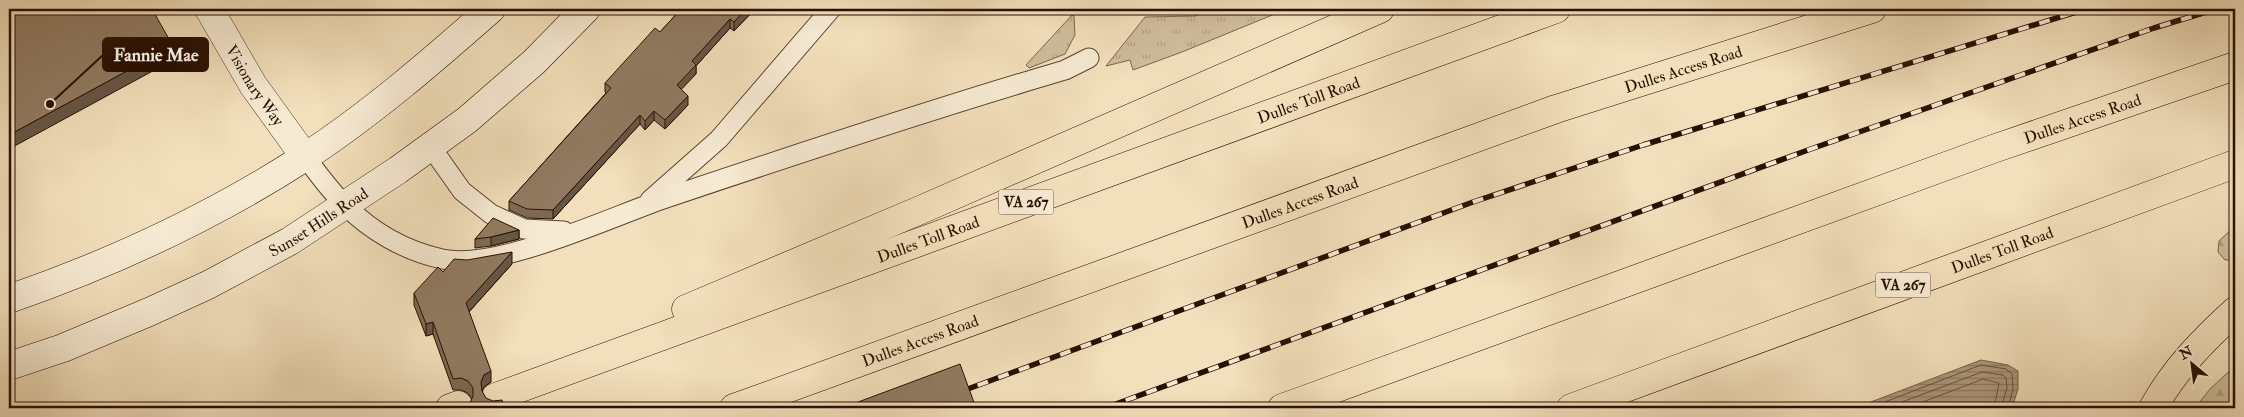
<svg xmlns="http://www.w3.org/2000/svg" width="2244" height="417" viewBox="0 0 2244 417" font-family="'IM FELL Double Pica',serif">
  <style>
    .grass { fill: url(#grass-tufts); stroke: #7b664e }
    .forest { fill: url(#forest-firs); stroke: #7b664e }
    .water { fill: url(#water-rules); stroke: #77614b }
    .lines { fill: none; stroke-linecap: round; stroke-linejoin: round }
    .shore { stroke: #6a543e; stroke-width: 1 }
    .service-casing { stroke: #5a4330; stroke-width: 21 }
    .minor-casing { stroke: #5a4330; stroke-width: 29 }
    .secondary-casing { stroke: #270f01; stroke-width: 29 }
    .motorway-casing { stroke: #270f01; stroke-width: 29 }
    .service { stroke: #f7ead3; stroke-width: 19 }
    .minor { stroke: #f7ead3; stroke-width: 28 }
    .secondary { stroke: #f7ead3; stroke-width: 28 }
    .motorway { stroke: #f2dfbb; stroke-width: 28 }
    .rail-casing { stroke: #270f01; stroke-width: 5.5 }
    .rail { stroke: #f7ead3; stroke-width: 4; stroke-dasharray: 11; stroke-linecap: butt }
    .wall { fill: #7d6a54; stroke: #270f01 }
    .shaded-wall { fill: #665645; stroke: #270f01 }
    .building { fill: #917b62; stroke: #270f01 }
    .labels { text-anchor: middle; stroke-width: 4; stroke-linejoin: round; paint-order: stroke }
    .shield { fill: #f7ead3; stroke: #655140; stroke-width: 1 }
    .shield-label { font-size: 15px; font-weight: bold; fill: #270f01 }
    .street-label { font-size: 16px; fill: #270f01; stroke: #f7ead3 }
    .leader { fill: none; stroke: #270f01; stroke-width: 2 }
    .callout-dot { fill: #270f01; stroke: #f7ead3; stroke-width: 2 }
    .callout { fill: #270f01; stroke: #270f01; stroke-width: 2 }
    .callout-label { font-size: 18px; text-anchor: middle; font-weight: bold; fill: #fff }
  </style>
  <defs>
    <pattern id="grass-tufts" width="24" height="20" patternUnits="userSpaceOnUse" patternTransform="scale(1.25)"><rect width="24" height="20" fill="#cfbc9b"/><path d="M3 7l-1-3M5 7V3M7 7l1-3M15 17l-1-3M17 17v-4M19 17l1-3" fill="none" stroke="#b2a084"/></pattern>
    <pattern id="forest-firs" width="22" height="20" patternUnits="userSpaceOnUse" patternTransform="scale(1.25)"><rect width="22" height="20" fill="#cfbc9b"/><path d="M5 1l3.5 6h-7zM16 11l3.5 6h-7z" fill="#b2a084"/></pattern>
    <pattern id="water-rules" width="6" height="5" patternUnits="userSpaceOnUse" patternTransform="scale(1.25)"><rect width="6" height="5" fill="#ad987c"/><path d="M0 2.5h6" fill="none" stroke="#8d7a63"/></pattern>
  </defs>
  <rect width="100%" height="100%" fill="#f2dfbb"/>
  <filter id="stains"><feTurbulence type="fractalNoise" baseFrequency=".004" numOctaves="4"/><feColorMatrix values="0 0 0 0 .2 0 0 0 0 .09 0 0 0 0 .02 0 0 0 .5 -.17"/></filter>
  <radialGradient id="worn" r=".72"><stop offset=".6" stop-color="#630" stop-opacity="0"/><stop offset="1" stop-color="#630" stop-opacity=".3"/></radialGradient>
  <path class="grass" d="M1203,9H1287L1182,52L1133,70L1130,60L1106,66L1145,17L1196,16Z
    M1072,15L1074,16L1075,35L1065,54L1029,68L1026,65Z"/>
  <path class="forest" d="M2235,226V260H2225L2218,252L2219,241Z
    M2235,366V408H2195L2210,389Z"/>
  <path class="water" d="M1981,360L2008,365L2018,371V389L2012,408H1855Z"/>
  <g class="lines">
    <path class="shore" d="M1869,408L1981,365L2006,369L2012,374L2013,389L2008,408
      M1886,408L1982,372L2003,375L2006,378L2007,388L2001,408
      M1907,408L1983,379L1999,383L1994,408"/>
    <g class="service-casing">
      <path id="service" d="M431,147L462,191L491,214L524,229L564,231
        M305,157C318,173 330,191 345,205C371,231 405,251 442,259C498,271 612,216 669,197C800,153 932,109 1065,70L1089,58
        M650,200L719,139L831,9"/>
    </g>
    <g class="minor-casing">
      <g id="minor">
        <path id="s1" d="M209,9L253,85L305,157"/>
      </g>
    </g>
    <g class="secondary-casing">
      <g id="secondary">
        <path d="M9,299C113,263 212,217 305,157C371,114 432,61 491,9"/>
        <path id="s2" d="M9,366L63,348L149,312L208,285L290,241L398,170L467,120L534,62L586,9"/>
      </g>
    </g>
    <g class="motorway-casing">
      <g id="motorway">
        <path d="M686,309L918,211L1380,9"/>
        <path id="s3" d="M496,397L1556,9"/>
        <path d="M450,408L458,405"/>
        <path id="s4" d="M734,408L1556,109L1872,9"/>
        <path id="s5" d="M1282,408L1993,149L2235,66"/>
        <path id="s6" d="M1571,408L2235,164"/>
        <path d="M2153,408C2174,370 2203,340 2235,311"/>
      </g>
    </g>
    <use href="#service" class="service"/>
    <use href="#minor" class="minor"/>
    <use href="#secondary" class="secondary"/>
    <use href="#motorway" class="motorway"/>
    <g class="rail-casing">
      <path id="rail" d="M957,393L1473,202L1643,145L2086,9
        M1105,408L1808,150L2154,28L2216,9"/>
    </g>
    <use href="#rail" class="rail"/>
  </g>
  <path class="wall" d="M681,9H755L734,31L730,28L696,66V74L681,89L688,105L665,129L654,120L645,130L640,124L553,219L527,218L509,210V201L606,93L605,92V83L660,32Z
    M519,230V239L491,246L475,248V239Z
    M512,264L469,312L491,382L484,387L470,403L472,399L468,393L461,390H453L433,334L426,336L414,305V293L443,272Z"/>
  <path class="shaded-wall" d="M746,9H755L734,31V22Z
    M730,19V28L696,66V74L677,94V85L692,61Z
    M173,46V60L9,149V135Z
    M688,96V105L665,129V120Z
    M654,111V120L645,130V121Z
    M640,115V124L553,219V210Z
    M519,230V239L491,246V237Z
    M512,252V264L466,315V303Z
    M433,322V334L426,336V324Z
    M491,371V382L484,387L481,394V382L484,375Z"/>
  <path class="building" d="M9,9H152L173,46L9,135Z
    M681,9H746L734,22L730,19L692,61L696,65L677,85L688,96L665,120L654,111L645,121L640,115L553,210L527,209L509,201L611,88L605,83L655,28L660,32Z
    M493,218L519,230L491,237L475,239Z
    M512,252L466,303L491,371L484,375L481,382L482,391L486,398L493,401L502,400L505,408H464L470,403L473,396V388L468,381L461,378L453,379L433,322L426,324L414,293L438,267L443,272L454,259L467,260Z
    M960,364L976,408H842Z"/>
  <g class="labels">
    <g class="shield">
      <rect x="998.5" y="189.5" width="55" height="25" rx="4"/>
      <rect x="1875.5" y="272.5" width="55" height="25" rx="4"/>
    </g>
    <g class="shield-label">
      <text x="1026" y="207">VA 267</text>
      <text x="1903" y="290">VA 267</text>
    </g>
    <g class="street-label">
      <text dy="6" stroke="none"><textPath href="#s4" startOffset="1008">Dulles Access Road</textPath></text>
      <text dy="6" stroke="none"><textPath href="#s1" startOffset="89">Visionary Way</textPath></text>
      <text dy="6" stroke="none"><textPath href="#s3" startOffset="865">Dulles Toll Road</textPath></text>
      <text dy="6" stroke="none"><textPath href="#s5" startOffset="851">Dulles Access Road</textPath></text>
      <text dy="6" stroke="none"><textPath href="#s4" startOffset="602">Dulles Access Road</textPath></text>
      <text dy="6" stroke="none"><textPath href="#s2" startOffset="342">Sunset Hills Road</textPath></text>
      <text dy="6" stroke="none"><textPath href="#s3" startOffset="460">Dulles Toll Road</textPath></text>
      <text dy="6" stroke="none"><textPath href="#s6" startOffset="459">Dulles Toll Road</textPath></text>
      <text dy="6" stroke="none"><textPath href="#s4" startOffset="198">Dulles Access Road</textPath></text>
    </g>
  </g>
  <path class="leader" d="M50 104L103 55"/>
  <circle class="callout-dot" cx="50" cy="104" r="5"/>
  <rect class="callout" x="103" y="38" width="105" height="33" rx="5"/>
  <g class="callout-label">
    <text x="156" y="61">Fannie Mae</text>
  </g>
  <rect width="2244" height="417" fill="none" stroke="#f2dfbb" stroke-width="30"/>
  <rect x="10" y="10" width="2224" height="397" fill="none" stroke="#270f01" stroke-width="2.5"/>
  <rect x="15" y="15" width="2214" height="387" fill="none" stroke="#270f01"/>
  <g transform="translate(2192 364) rotate(331)" stroke="#f7ead3" stroke-width="4" paint-order="stroke">
  <path d="M0-4L9 19L0 12L-9 19Z" fill="#270f01"/>
  <text y="-8" font-size="14" font-weight="bold" text-anchor="middle" fill="#270f01">N</text>
  </g>
  <rect width="100%" height="100%" filter="url(#stains)"/>
  <rect width="100%" height="100%" fill="url(#worn)"/>
</svg>
